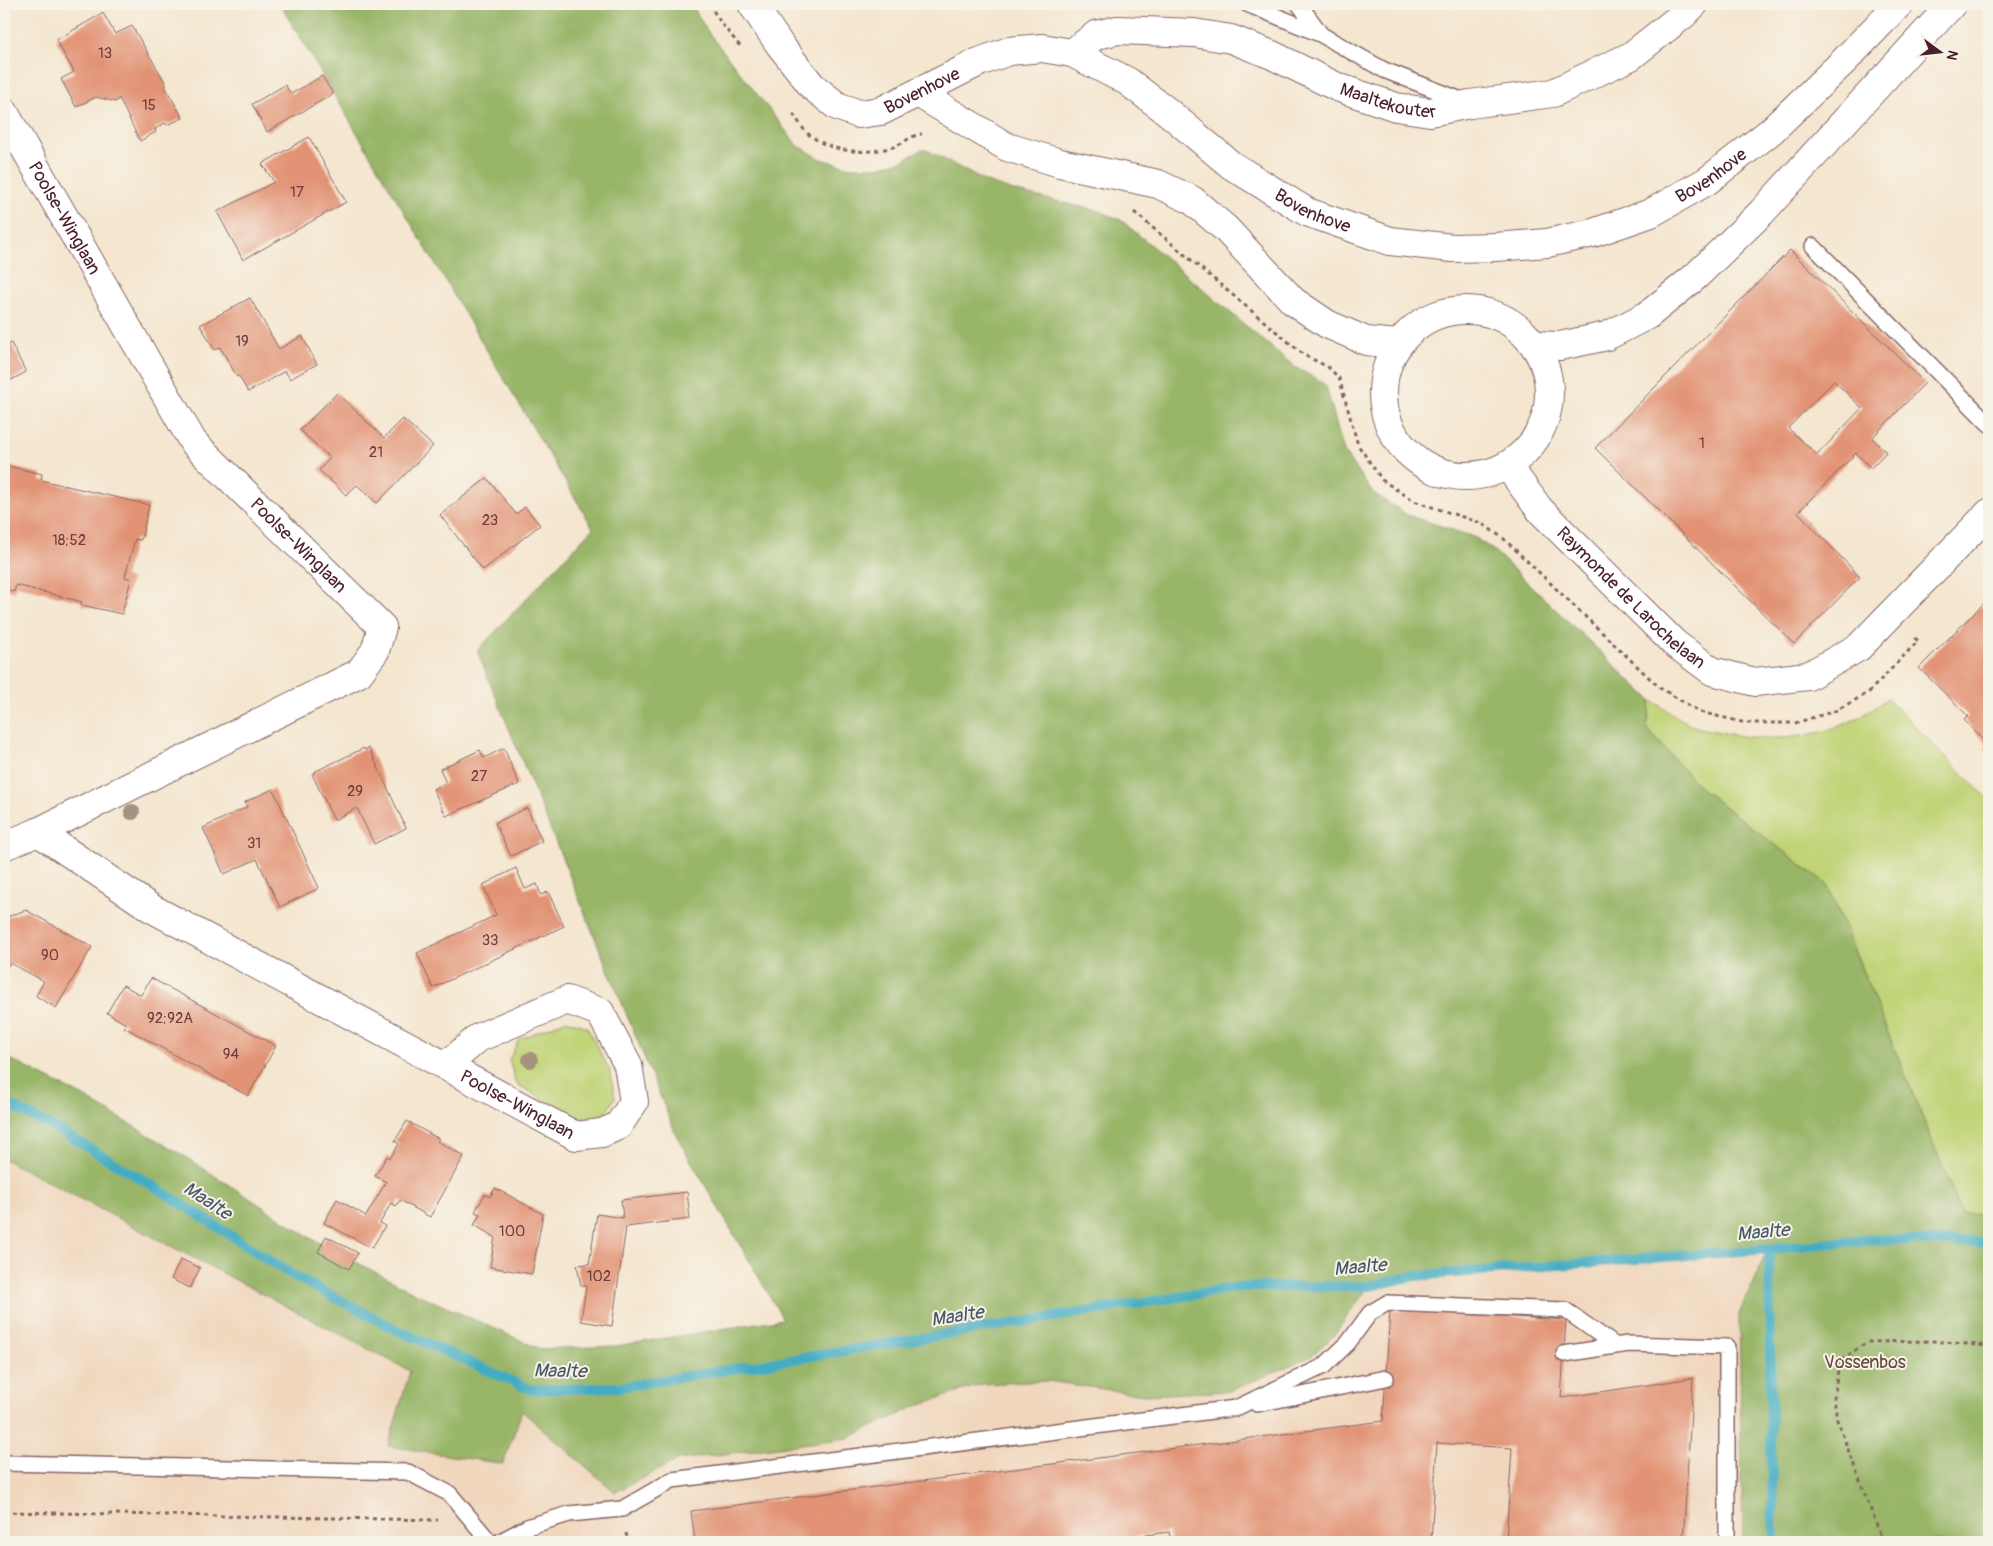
<svg xmlns="http://www.w3.org/2000/svg" width="1993" height="1546" viewBox="0 0 1993 1546" font-family="Pangolin,sans-serif">
  <style>
    .built { fill: #f0d6bc }
    .green { fill: #c0d376; stroke: #857950 }
    .forest { fill: #98b567; stroke: #716a49 }
    .lines { fill: none; stroke-linecap: round; stroke-linejoin: round }
    .stream { stroke: #42acc2; stroke-width: 10 }
    .building { fill: #e29375; fill-rule: evenodd }
    .service-casing { stroke: #866564; stroke-width: 18 }
    .minor-casing { stroke: #866564; stroke-width: 30 }
    .tertiary-casing { stroke: #866564; stroke-width: 30 }
    .path { stroke: #866564; stroke-width: 3; stroke-dasharray: 4 4; stroke-linecap: butt }
    .service { stroke: #fff; stroke-width: 15 }
    .minor { stroke: #fff; stroke-width: 28 }
    .tertiary { stroke: #fff; stroke-width: 28 }
    .tree { fill: #a7917f }
    .labels { text-anchor: middle; stroke-width: 4; stroke-linejoin: round; paint-order: stroke }
    .number-label { font-size: 15px; fill: #703c3e }
    .street-label { font-size: 18px; fill: #4a1f2b; stroke: #f7f3e8 }
    .park-label { font-size: 18px; fill: #684c3e; stroke: #f7f3e8 }
    .water-label { font-size: 19px; font-style: italic; fill: #475767; stroke: #f7f3e8 }
  </style>
  <rect width="100%" height="100%" fill="#f7f3e8"/>
  <filter id="ink" filterUnits="userSpaceOnUse"><feTurbulence type="fractalNoise" baseFrequency=".02" numOctaves="2"/><feDisplacementMap in="SourceGraphic" scale="10" xChannelSelector="R" yChannelSelector="G"/><feConvolveMatrix kernelMatrix="1 2 1 2 8 2 1 2 1" color-interpolation-filters="sRGB"/></filter>
  <filter id="wash" filterUnits="userSpaceOnUse"><feTurbulence type="fractalNoise" baseFrequency=".0096" numOctaves="4" result="noise"/><feDisplacementMap in="SourceGraphic" scale="20" xChannelSelector="R" yChannelSelector="G"/><feGaussianBlur stdDeviation="1.12" result="paint"/><feColorMatrix in="noise" values="0 0 0 0 0 0 0 0 0 0 0 0 0 0 0 0 0 1.4 0 .05"/><feComposite in="paint" operator="in"/></filter>
  <g filter="url(#wash)">
    <rect width="100%" height="100%" fill="#f4e6cf"/>
    <path class="built" d="M4,1159L410,1372L388,1446L522,1410L615,1492L678,1460L848,1438L921,1404L983,1384L1048,1381L1144,1395L1333,1336L1369,1286L1414,1276L1769,1249L1739,1314L1743,1542H4Z"/>
    <path class="green" d="M1887,698L1989,800V1213L1962,1214L1827,884L1701,789L1647,729L1651,700C1665,709 1679,719 1694,726C1701,729 1711,730 1720,732C1776,746 1842,737 1887,698Z
      M567,1020L587,1027L610,1071L615,1098L606,1112L597,1116L579,1118L516,1084L509,1060L519,1039Z"/>
    <path class="forest" d="M280,4H691L708,32L797,145L821,159L850,167H877L902,161L921,150H927L984,181L1013,191L1099,211L1121,220L1296,368L1319,380L1326,386L1344,452L1372,492L1407,515L1474,537L1493,550L1651,700L1647,729L1701,789L1827,884L1962,1214L1989,1213V1542H1743L1739,1314L1768,1249L1414,1276L1369,1286L1333,1336L1310,1357L1230,1391L1144,1395L1048,1381L983,1384L921,1404L848,1438L678,1460L615,1492L522,1411L503,1464L388,1446L410,1371L4,1159V1056L82,1096L181,1154L314,1240L415,1293L540,1349L616,1346L783,1319L677,1137L477,651L593,528Z"/>
    <g class="lines">
      <path class="stream" d="M4,1102L62,1132L160,1190L294,1276L397,1330L532,1390L620,1387L1240,1287L1369,1286L1414,1276L1769,1249L1874,1239L1989,1243
        M1769,1249L1771,1441L1774,1542"/>
    </g>
    <g id="blocks">
      <path class="building" d="M103,13L115,34L132,26L161,75L166,84L165,87L183,118L167,125L165,123L155,129L156,132L140,141L119,98L116,102L96,97L76,107L61,79L74,72L56,40Z
        M322,76L333,94L267,132L252,104L285,85L291,94Z
        M309,137L346,202L243,260L217,212L274,182L262,164Z
        M1790,250L1925,383L1872,438L1886,452L1871,468L1856,453L1798,512L1860,577L1794,644L1595,448ZM1834,381L1862,408L1817,455L1788,428Z
        M250,298L279,349L302,336L317,364L290,379L285,371L248,392L239,376L237,377L220,347L215,350L200,325Z
        M11,343L26,372L4,384V347Z
        M337,393L384,438L403,419L433,446L377,503L357,485L346,495L319,470L330,458L300,430Z
        M4,465L42,474L41,480L149,505L141,540L135,539L125,577L131,579L122,614L81,605L82,602L16,585L14,592L4,589Z
        M487,478L516,514L525,507L540,525L483,570L440,515Z
        M1983,604L1989,610V754L1984,749L1988,745L1964,720L1968,716L1919,668Z
        M364,748L365,750L369,748L406,828L374,844L357,808L334,820L312,774L315,773L314,772Z
        M504,748L519,784L446,816L433,789L446,783L440,769L480,750L484,758Z
        M273,789L319,888L280,907L257,859L224,874L203,828L247,807L245,802Z
        M527,808L542,841L511,856L495,823Z
        M516,868L525,889L537,884L541,895L548,892L564,926L433,988L417,953L496,915L483,885Z
        M26,910L92,947L56,1008L36,996L44,981L10,963L4,972V918Z
        M151,978L276,1046L248,1096L124,1027L126,1024L107,1013L123,985L141,995Z
        M407,1121L439,1139L437,1141L464,1156L430,1217L400,1200L396,1206L391,1203L380,1223L385,1226L372,1248L324,1223L337,1199L366,1216L386,1182L375,1176L387,1156L390,1158L399,1144L395,1141Z
        M495,1188L543,1214L532,1274L490,1267L495,1237L474,1225L480,1214L475,1212L485,1194L490,1197Z
        M687,1192L690,1219L626,1227L612,1326L581,1321L586,1286H581L577,1265L589,1264L597,1214L623,1218L621,1200Z
        M326,1236L358,1253L349,1269L318,1252Z
        M181,1259L200,1268L190,1288L171,1279Z
        M1390,1310L1566,1320L1561,1398L1693,1378L1683,1542H1506L1512,1448L1437,1443L1431,1542H1171L1169,1532L1092,1542H695L691,1511L1383,1421Z"/>
    </g>
  </g>
  <g filter="url(#ink)">
    <use href="#blocks" fill-opacity="0" stroke="#866564" stroke-width="1"/>
    <g class="lines">
      <g class="service-casing">
        <path id="service" d="M1247,4L1320,34L1384,70L1466,102
          M1299,4L1320,33
          M1813,246L1989,424
          M1564,1354L1628,1344L1727,1347V1542
          M1257,1404L1386,1378
          M4,1463L408,1472L450,1494L490,1542
          M499,1542L527,1527L569,1514L622,1509L672,1480L1236,1408L1324,1366L1348,1343L1370,1313L1387,1303L1565,1310L1616,1346"/>
      </g>
      <g class="minor-casing">
        <g id="minor">
          <path id="s1" d="M1072,53L1096,35L1118,30L1194,33L1231,39L1272,55L1337,87L1396,107L1430,112L1470,104L1553,93L1631,56L1683,15L1694,4"/>
          <path d="M918,93L1007,147L1060,163L1158,184L1192,200L1226,229L1293,301L1327,324L1366,341L1397,344"/>
          <path id="s2" d="M4,112L193,442L382,627L375,651L359,673L38,832L4,846"/>
          <circle cx="1466" cy="393" r="83"/>
          <path d="M1535,345L1560,346L1607,336L1648,315L1696,276L1761,213L1952,4"/>
          <path id="s3" d="M1508,466L1540,510L1674,643L1712,671L1755,682L1808,676L1859,647L1989,513"/>
          <path id="s4" d="M38,832L151,908L576,1136L602,1133L618,1126L634,1102L628,1065L600,1012L567,1000L478,1038L446,1066"/>
        </g>
      </g>
      <g class="tertiary-casing">
        <g id="tertiary">
          <path id="s5" d="M752,4L780,45L812,86L837,106L859,114L881,111L979,62L1009,51L1042,48L1072,53L1127,81L1168,112L1231,165L1307,212L1390,241L1452,248L1495,247L1547,243L1593,233L1651,213L1707,181L1771,131L1843,62L1899,4"/>
        </g>
      </g>
      <path class="path" d="M709,4L721,23L740,46
        M793,114C798,120 802,128 807,133C830,153 865,155 893,147C903,144 911,135 922,134
        M1134,212L1304,355L1328,367L1339,378L1358,445L1382,480L1414,501L1481,523L1503,538L1660,688L1700,712L1746,723H1795L1835,711L1868,693L1918,641L1913,636
        M4,1512L438,1520
        M626,1533L628,1542
        M1883,1542L1837,1420L1834,1398L1839,1362L1867,1342L1932,1341L1989,1346"/>
      <use href="#service" class="service"/>
      <use href="#minor" class="minor"/>
      <use href="#tertiary" class="tertiary"/>
    </g>
    <g class="tree">
      <circle cx="132" cy="812" r="8"/>
      <circle cx="530" cy="1060" r="8"/>
    </g>
  </g>
  <g class="labels">
    <g class="number-label">
      <text x="105" y="58">13</text>
      <text x="149" y="110">15</text>
      <text x="297" y="197">17</text>
      <text x="242" y="346">19</text>
      <text x="1702" y="448">1</text>
      <text x="376" y="457">21</text>
      <text x="490" y="525">23</text>
      <text x="69" y="545">18;52</text>
      <text x="479" y="781">27</text>
      <text x="355" y="796">29</text>
      <text x="254" y="848">31</text>
      <text x="490" y="945">33</text>
      <text x="50" y="960">90</text>
      <text x="170" y="1023">92;92A</text>
      <text x="231" y="1059">94</text>
      <text x="512" y="1236">100</text>
      <text x="599" y="1281">102</text>
    </g>
    <g class="street-label">
      <text dy="6" stroke="none"><textPath href="#s5" startOffset="225">Bovenhove</textPath></text>
      <text dy="6" stroke="none"><textPath href="#s1" startOffset="336">Maaltekouter</textPath></text>
      <text dy="6" stroke="none"><textPath href="#s5" startOffset="1094">Bovenhove</textPath></text>
      <text dy="6" stroke="none"><textPath href="#s5" startOffset="674">Bovenhove</textPath></text>
      <text dy="6" stroke="none"><textPath href="#s2" startOffset="122">Poolse-Winglaan</textPath></text>
      <text dy="6" stroke="none"><textPath href="#s2" startOffset="528">Poolse-Winglaan</textPath></text>
      <text dy="6" stroke="none"><textPath href="#s3" startOffset="181">Raymonde de Larochelaan</textPath></text>
      <text dy="6" stroke="none"><textPath href="#s4" startOffset="552">Poolse-Winglaan</textPath></text>
    </g>
    <g class="park-label">
      <text x="1865" y="1368">Vossenbos</text>
    </g>
    <g class="water-label">
      <text transform="translate(208 1200) rotate(33)" y="7">Maalte</text>
      <text transform="translate(1763 1231) rotate(-5)" y="7">Maalte</text>
      <text transform="translate(1360 1266) rotate(-5)" y="7">Maalte</text>
      <text transform="translate(957 1315) rotate(-9)" y="7">Maalte</text>
      <text transform="translate(560 1370) rotate(1)" y="7">Maalte</text>
    </g>
  </g>
  <rect width="1993" height="1546" fill="none" stroke="#f7f3e8" stroke-width="20"/>
  <g transform="translate(1940 52) rotate(105)" stroke="#f7f3e8" stroke-width="4" paint-order="stroke">
  <path d="M0-4L9 19L0 12L-9 19Z" fill="#4a1f2b"/>
  <text y="-8" font-size="14" font-weight="bold" text-anchor="middle" fill="#4a1f2b">N</text>
  </g>
</svg>
